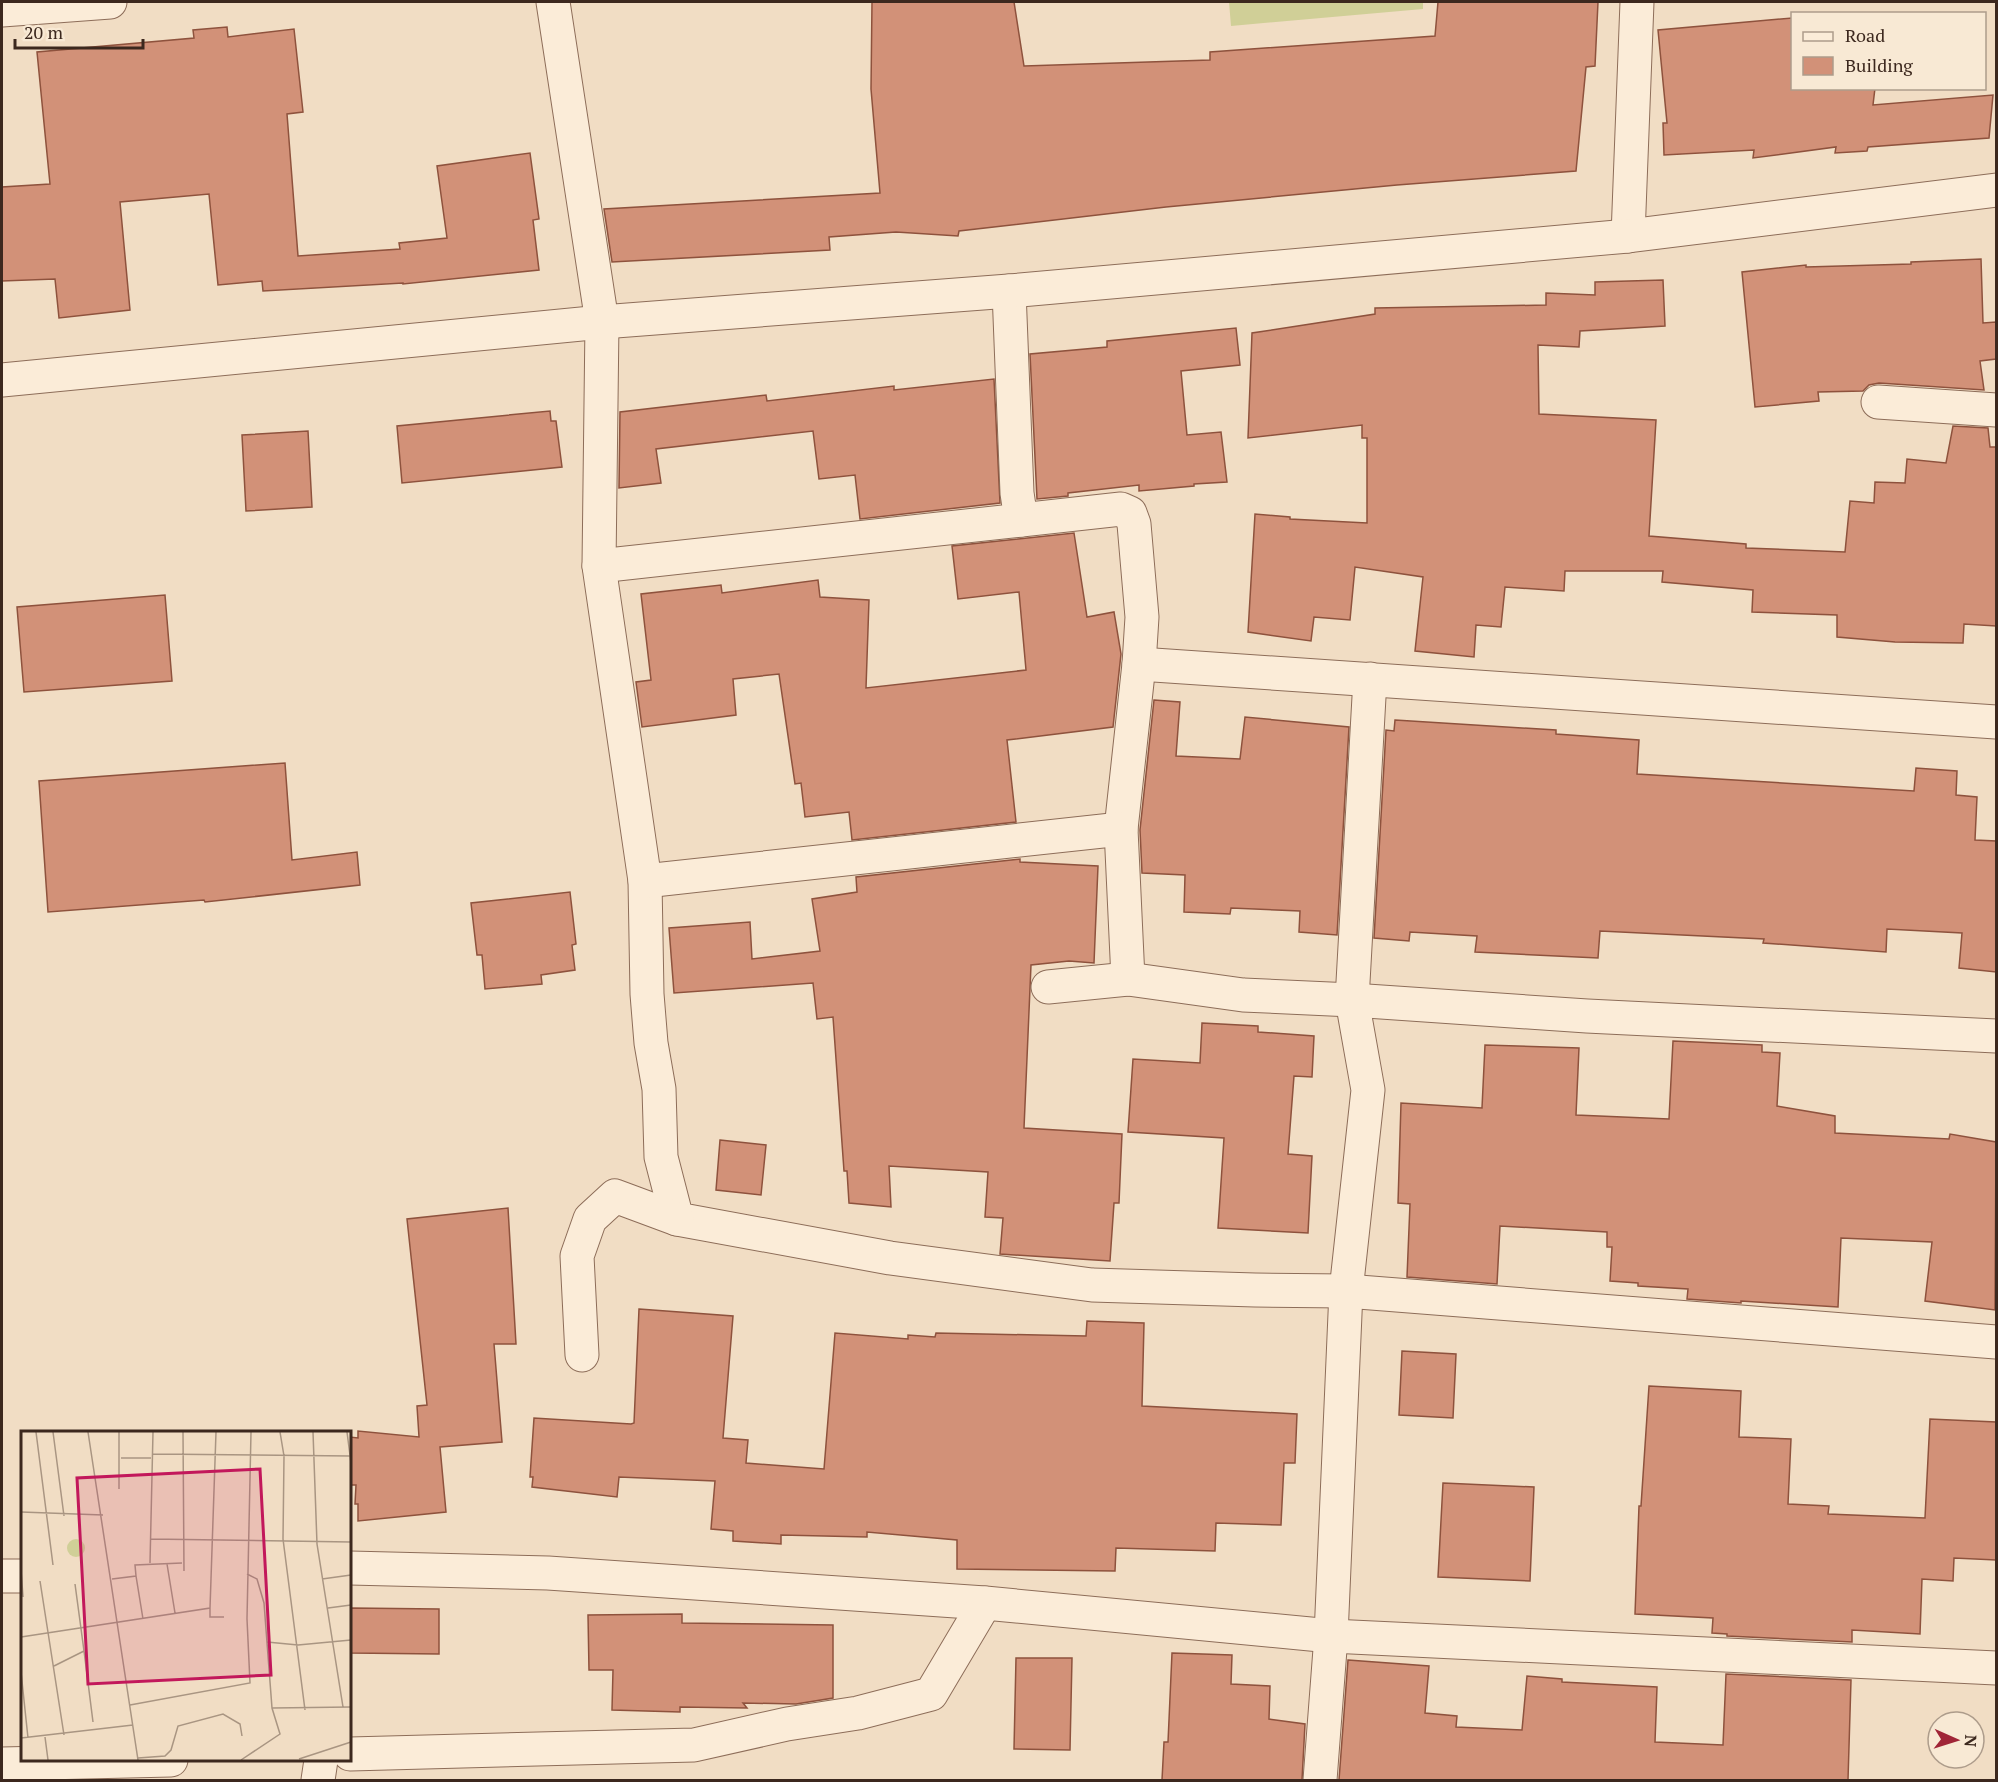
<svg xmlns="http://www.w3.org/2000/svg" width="1998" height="1782" font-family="'PT Serif',serif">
	<rect width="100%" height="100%" fill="#f1ddc4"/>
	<path fill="#d0cf97" d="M 1229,2 L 1423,2 L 1423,9 L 1231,26 Z"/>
	<g fill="#d29178" stroke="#8e523d" stroke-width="1.5">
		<path d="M 872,2 L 1014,2 L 1024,66 L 1210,60 L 1210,52 L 1435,36 L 1438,2 L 1598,2 L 1595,66 L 1586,67 L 1576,171 L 1397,185 L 1166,207 L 959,231 L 958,236 L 896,232 L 829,237 L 830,250 L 612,262 L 604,209 L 880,193 L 871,89 Z"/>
		<path d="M 1792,18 L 1792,88 L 1875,88 L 1873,105 L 1993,95 L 1989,138 L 1868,147 L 1867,151 L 1835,153 L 1836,147 L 1753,158 L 1754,150 L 1664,155 L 1663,123 L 1667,123 L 1658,30 Z"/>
		<path d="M 227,27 L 228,37 L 294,29 L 303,112 L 287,114 L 298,256 L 400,249 L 399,243 L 447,238 L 437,166 L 530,153 L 539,219 L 533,220 L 539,270 L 403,284 L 403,283 L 263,291 L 262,281 L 218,285 L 209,194 L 120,202 L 130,310 L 59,318 L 55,279 L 2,281 L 2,187 L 50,184 L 37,52 L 194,38 L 193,30 Z"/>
		<path d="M 1981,259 L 1983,323 L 1996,322 L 1996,359 L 1980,361 L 1984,390 L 1879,383 L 1869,385 L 1863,391 L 1818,392 L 1819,401 L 1755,407 L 1742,272 L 1806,265 L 1806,267 L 1911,264 L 1911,262 Z"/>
		<path d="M 1663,280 L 1665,326 L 1580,331 L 1579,347 L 1538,345 L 1539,414 L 1656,420 L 1649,536 L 1746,544 L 1746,548 L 1845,552 L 1850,501 L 1874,503 L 1875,482 L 1905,483 L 1907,459 L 1946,463 L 1953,426 L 1988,428 L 1990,447 L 1996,447 L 1996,626 L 1964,624 L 1963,643 L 1895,642 L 1837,637 L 1837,615 L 1752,612 L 1753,590 L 1662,582 L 1663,571 L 1565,571 L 1564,591 L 1505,587 L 1501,627 L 1476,625 L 1474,657 L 1415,651 L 1423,577 L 1355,567 L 1350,620 L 1314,617 L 1311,641 L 1248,632 L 1255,514 L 1290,517 L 1290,519 L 1367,523 L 1367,438 L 1362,438 L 1362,425 L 1248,438 L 1252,333 L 1375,314 L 1375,308 L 1546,305 L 1546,293 L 1595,295 L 1595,282 Z"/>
		<path d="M 1236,328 L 1240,365 L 1181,371 L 1187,435 L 1221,432 L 1227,482 L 1194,484 L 1194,486 L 1139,491 L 1139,485 L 1068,493 L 1068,496 L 1037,499 L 1030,354 L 1107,347 L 1107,341 Z"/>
		<path d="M 994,379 L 1000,503 L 860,519 L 855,475 L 819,479 L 813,431 L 656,449 L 661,483 L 619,488 L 620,412 L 766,395 L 767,401 L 894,386 L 894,390 Z"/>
		<path d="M 550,411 L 551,421 L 556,421 L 562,467 L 402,483 L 397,426 Z"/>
		<path d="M 308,431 L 312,507 L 246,511 L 242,435 Z"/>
		<path d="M 1074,533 L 1087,617 L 1114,612 L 1121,654 L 1113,727 L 1007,740 L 1016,822 L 852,840 L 849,812 L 805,817 L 801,783 L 795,784 L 779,674 L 733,679 L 736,715 L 642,727 L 636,682 L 651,680 L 641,594 L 721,585 L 722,593 L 818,580 L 820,597 L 869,600 L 866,688 L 1026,670 L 1019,592 L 958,599 L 952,546 Z"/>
		<path d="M 165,595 L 172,681 L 24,692 L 17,607 Z"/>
		<path d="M 1154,700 L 1180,702 L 1176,756 L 1240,759 L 1245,717 L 1349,727 L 1337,935 L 1299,932 L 1300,911 L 1231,908 L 1230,914 L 1184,912 L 1185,875 L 1142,873 L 1140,830 Z"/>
		<path d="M 1395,720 L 1556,730 L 1556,734 L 1639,740 L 1637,774 L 1914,791 L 1916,768 L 1957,771 L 1956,795 L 1977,797 L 1975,840 L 1996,841 L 1996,972 L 1959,968 L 1962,933 L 1887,929 L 1886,952 L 1763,943 L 1764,939 L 1600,931 L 1598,958 L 1475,952 L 1477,936 L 1410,932 L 1409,941 L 1374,938 L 1386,730 L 1394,731 Z"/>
		<path d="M 285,763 L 292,860 L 357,852 L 360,885 L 205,902 L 204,900 L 48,912 L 39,781 Z"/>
		<path d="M 1020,859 L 1020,862 L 1098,866 L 1094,963 L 1069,961 L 1031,965 L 1024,1128 L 1122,1134 L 1119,1203 L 1114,1203 L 1110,1261 L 1000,1254 L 1003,1218 L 985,1217 L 988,1172 L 889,1166 L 891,1207 L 849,1203 L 847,1171 L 844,1171 L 833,1017 L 817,1019 L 813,983 L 674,993 L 669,928 L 750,922 L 752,959 L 820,951 L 812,899 L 857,892 L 856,877 Z"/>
		<path d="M 570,892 L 576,944 L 572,945 L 575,970 L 541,975 L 542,984 L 485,989 L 482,955 L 477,955 L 471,903 Z"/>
		<path d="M 1202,1023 L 1258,1026 L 1258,1032 L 1314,1036 L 1312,1077 L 1294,1076 L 1288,1154 L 1312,1156 L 1308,1233 L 1218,1228 L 1224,1138 L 1128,1132 L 1133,1059 L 1200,1063 Z"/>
		<path d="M 1673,1041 L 1762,1045 L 1762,1052 L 1780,1053 L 1777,1106 L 1835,1116 L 1835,1133 L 1949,1139 L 1950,1134 L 1996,1142 L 1995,1310 L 1925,1301 L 1932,1242 L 1841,1238 L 1838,1307 L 1741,1301 L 1741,1303 L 1687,1299 L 1688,1289 L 1638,1286 L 1638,1283 L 1610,1281 L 1612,1247 L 1607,1247 L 1607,1232 L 1500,1226 L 1497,1284 L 1407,1277 L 1410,1204 L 1398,1203 L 1401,1103 L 1482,1108 L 1485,1045 L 1579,1048 L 1576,1115 L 1669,1119 Z"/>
		<path d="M 720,1140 L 766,1145 L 761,1195 L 716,1190 Z"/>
		<path d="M 508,1208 L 516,1344 L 494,1344 L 502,1442 L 440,1447 L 446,1512 L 358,1521 L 358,1504 L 355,1504 L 356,1485 L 350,1485 L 350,1437 L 358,1438 L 358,1431 L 419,1437 L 417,1406 L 427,1405 L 407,1219 Z"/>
		<path d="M 639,1309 L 733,1316 L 723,1438 L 748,1440 L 746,1463 L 824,1469 L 835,1333 L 908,1339 L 908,1335 L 935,1337 L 936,1333 L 1086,1336 L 1087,1321 L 1144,1323 L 1142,1406 L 1297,1414 L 1295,1463 L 1284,1463 L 1281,1525 L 1216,1523 L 1215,1551 L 1116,1548 L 1115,1571 L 957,1569 L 957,1540 L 867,1532 L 867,1537 L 781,1535 L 781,1544 L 733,1541 L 733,1531 L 711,1529 L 715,1481 L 619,1477 L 617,1497 L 532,1487 L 533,1477 L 530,1477 L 534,1418 L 631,1424 L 634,1423 Z"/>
		<path d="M 1402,1351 L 1456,1354 L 1453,1418 L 1399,1415 Z"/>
		<path d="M 1649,1386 L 1741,1391 L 1739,1437 L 1791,1439 L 1788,1504 L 1829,1506 L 1828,1514 L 1925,1518 L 1930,1419 L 1996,1422 L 1996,1560 L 1954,1558 L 1953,1581 L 1922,1579 L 1920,1634 L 1852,1630 L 1852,1642 L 1727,1636 L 1727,1634 L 1712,1633 L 1713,1618 L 1635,1614 L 1639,1506 L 1641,1506 Z"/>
		<path d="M 1443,1483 L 1534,1487 L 1530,1581 L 1438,1577 Z"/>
		<path d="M 351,1608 L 439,1609 L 439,1654 L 351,1653 Z"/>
		<path d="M 682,1614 L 682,1623 L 833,1625 L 833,1698 L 796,1704 L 743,1703 L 747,1708 L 680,1707 L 680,1712 L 612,1710 L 613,1670 L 589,1670 L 588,1615 Z"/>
		<path d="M 1172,1653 L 1232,1655 L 1231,1684 L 1270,1686 L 1269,1719 L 1305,1724 L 1302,1780 L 1162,1780 L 1164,1742 L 1168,1742 Z"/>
		<path d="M 1016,1658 L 1072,1658 L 1070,1750 L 1014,1749 Z"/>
		<path d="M 1348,1660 L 1429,1666 L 1425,1713 L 1457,1716 L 1456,1727 L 1522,1730 L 1527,1676 L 1562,1679 L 1562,1682 L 1657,1687 L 1655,1742 L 1723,1745 L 1726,1674 L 1851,1680 L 1848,1780 L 1339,1780 Z"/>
	</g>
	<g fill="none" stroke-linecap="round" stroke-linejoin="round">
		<g stroke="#8d6d59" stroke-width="35">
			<g id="minor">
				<path d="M 553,2 L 602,322 L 599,566 L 645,881 L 647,994 L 651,1043 L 659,1089 L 661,1157 L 677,1219 L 890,1258 L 1092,1285 L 1255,1290 L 1346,1291 L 1996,1342"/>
				<path d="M 2,10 L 110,2"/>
				<path d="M 1628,236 L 1637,2"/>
				<path d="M 1009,291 L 1017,493 L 1021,520 L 1121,509 L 1130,513 L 1134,524 L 1142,617 L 1139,664 L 1121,829 L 1128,979"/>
				<path d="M 2,380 L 602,322 L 1009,291 L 1628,236 L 1996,190"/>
				<path d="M 1878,402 L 1996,410"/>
				<path d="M 599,566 L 1021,520"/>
				<path d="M 1139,664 L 1996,722"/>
				<path d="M 645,881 L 1121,829"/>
				<path d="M 1048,987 L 1128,979 L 1243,995 L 1352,1000 L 1587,1016 L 1996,1036"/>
				<path d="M 582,1355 L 577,1256 L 590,1219 L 615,1196 L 677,1219"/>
				<path d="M 350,1568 L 548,1573 L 985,1603 L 1331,1636 L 1996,1668"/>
				<path d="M 2,1576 L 22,1576"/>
				<path d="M 350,1754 L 694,1745 L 787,1724 L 858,1713 L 931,1694 L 985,1603"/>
				<path d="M 2,1764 L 171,1760"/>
				<path d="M 318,1780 L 321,1760"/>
				<path d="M 1320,1780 L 1331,1636 L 1346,1291 L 1368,1090 L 1352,1000 L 1370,679"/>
			</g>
		</g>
		<use href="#minor" stroke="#fbecd8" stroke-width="33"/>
	</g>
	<g transform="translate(21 1431)">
		<rect width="330" height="330" fill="#f1ddc4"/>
		<path d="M46 117a9 9 0 1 1 18 0a9 9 0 1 1-18 0Z" fill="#d0cf97"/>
		<path fill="none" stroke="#a99582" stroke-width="1.5" d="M 15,1 L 32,134M 32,1 L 43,85M 67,1 L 117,329M 162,1 L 163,140M 259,1 L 263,25 L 262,108 L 284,279M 292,1 L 296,113 L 322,276M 326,1 L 330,32M 132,23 L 330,25M 100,27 L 130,27M 98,58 L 98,1M 0,81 L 82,84M 129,108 L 330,111M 129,132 L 132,1M 146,133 L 154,182M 0,139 L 2,166M 115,145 L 122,188M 91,148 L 115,145 L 114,134 L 161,132M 301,148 L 330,144M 19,150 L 43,304M 189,177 L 189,186 L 203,186M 307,177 L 330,174M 0,206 L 189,177 L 195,1M 246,211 L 277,214 L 330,209M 63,220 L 72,291M 33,235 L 63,220 L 54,153M 0,241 L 7,307M 109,274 L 229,252 L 226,188 L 230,1M 251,277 L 330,276M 24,306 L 27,329M 0,307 L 112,294M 117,327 L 144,325 L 150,319 L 157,295 L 202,283 L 219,293 L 221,305M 278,328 L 330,311M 220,329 L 259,303 L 251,277 L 243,172 L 236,148 L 226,143"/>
		<path fill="#c2185b" fill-opacity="0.15" stroke="#c2185b" stroke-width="3" d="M 239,38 L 250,244 L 67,253 L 56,47 Z"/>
		<rect width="330" height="330" fill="none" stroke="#3c281e" stroke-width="3"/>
	</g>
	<rect width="1998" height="1782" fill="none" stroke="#3c281e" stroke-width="6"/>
	<rect x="1791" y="12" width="195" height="78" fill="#f8e9d4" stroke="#ad9c8b" stroke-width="1.5"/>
	<rect x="1803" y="32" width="30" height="9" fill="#fbecd8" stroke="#ad9c8b" stroke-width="1.5"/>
	<text x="1845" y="42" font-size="18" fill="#3c281e">Road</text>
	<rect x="1803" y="57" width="30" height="18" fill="#d29178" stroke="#ad9c8b" stroke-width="1.5"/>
	<text x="1845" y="72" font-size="18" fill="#3c281e">Building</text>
	<g transform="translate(1956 1740) rotate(93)"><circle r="28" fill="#f8e9d4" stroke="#ad9c8b" stroke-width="1.5"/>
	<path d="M0-4.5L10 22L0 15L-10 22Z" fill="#a02537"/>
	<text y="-9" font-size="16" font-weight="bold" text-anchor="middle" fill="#3c281e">N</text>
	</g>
	<path d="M15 39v9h128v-9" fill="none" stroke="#3c281e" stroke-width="3"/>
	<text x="24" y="39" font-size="18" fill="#3c281e" stroke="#f8e9d4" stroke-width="4.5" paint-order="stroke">20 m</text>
</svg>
